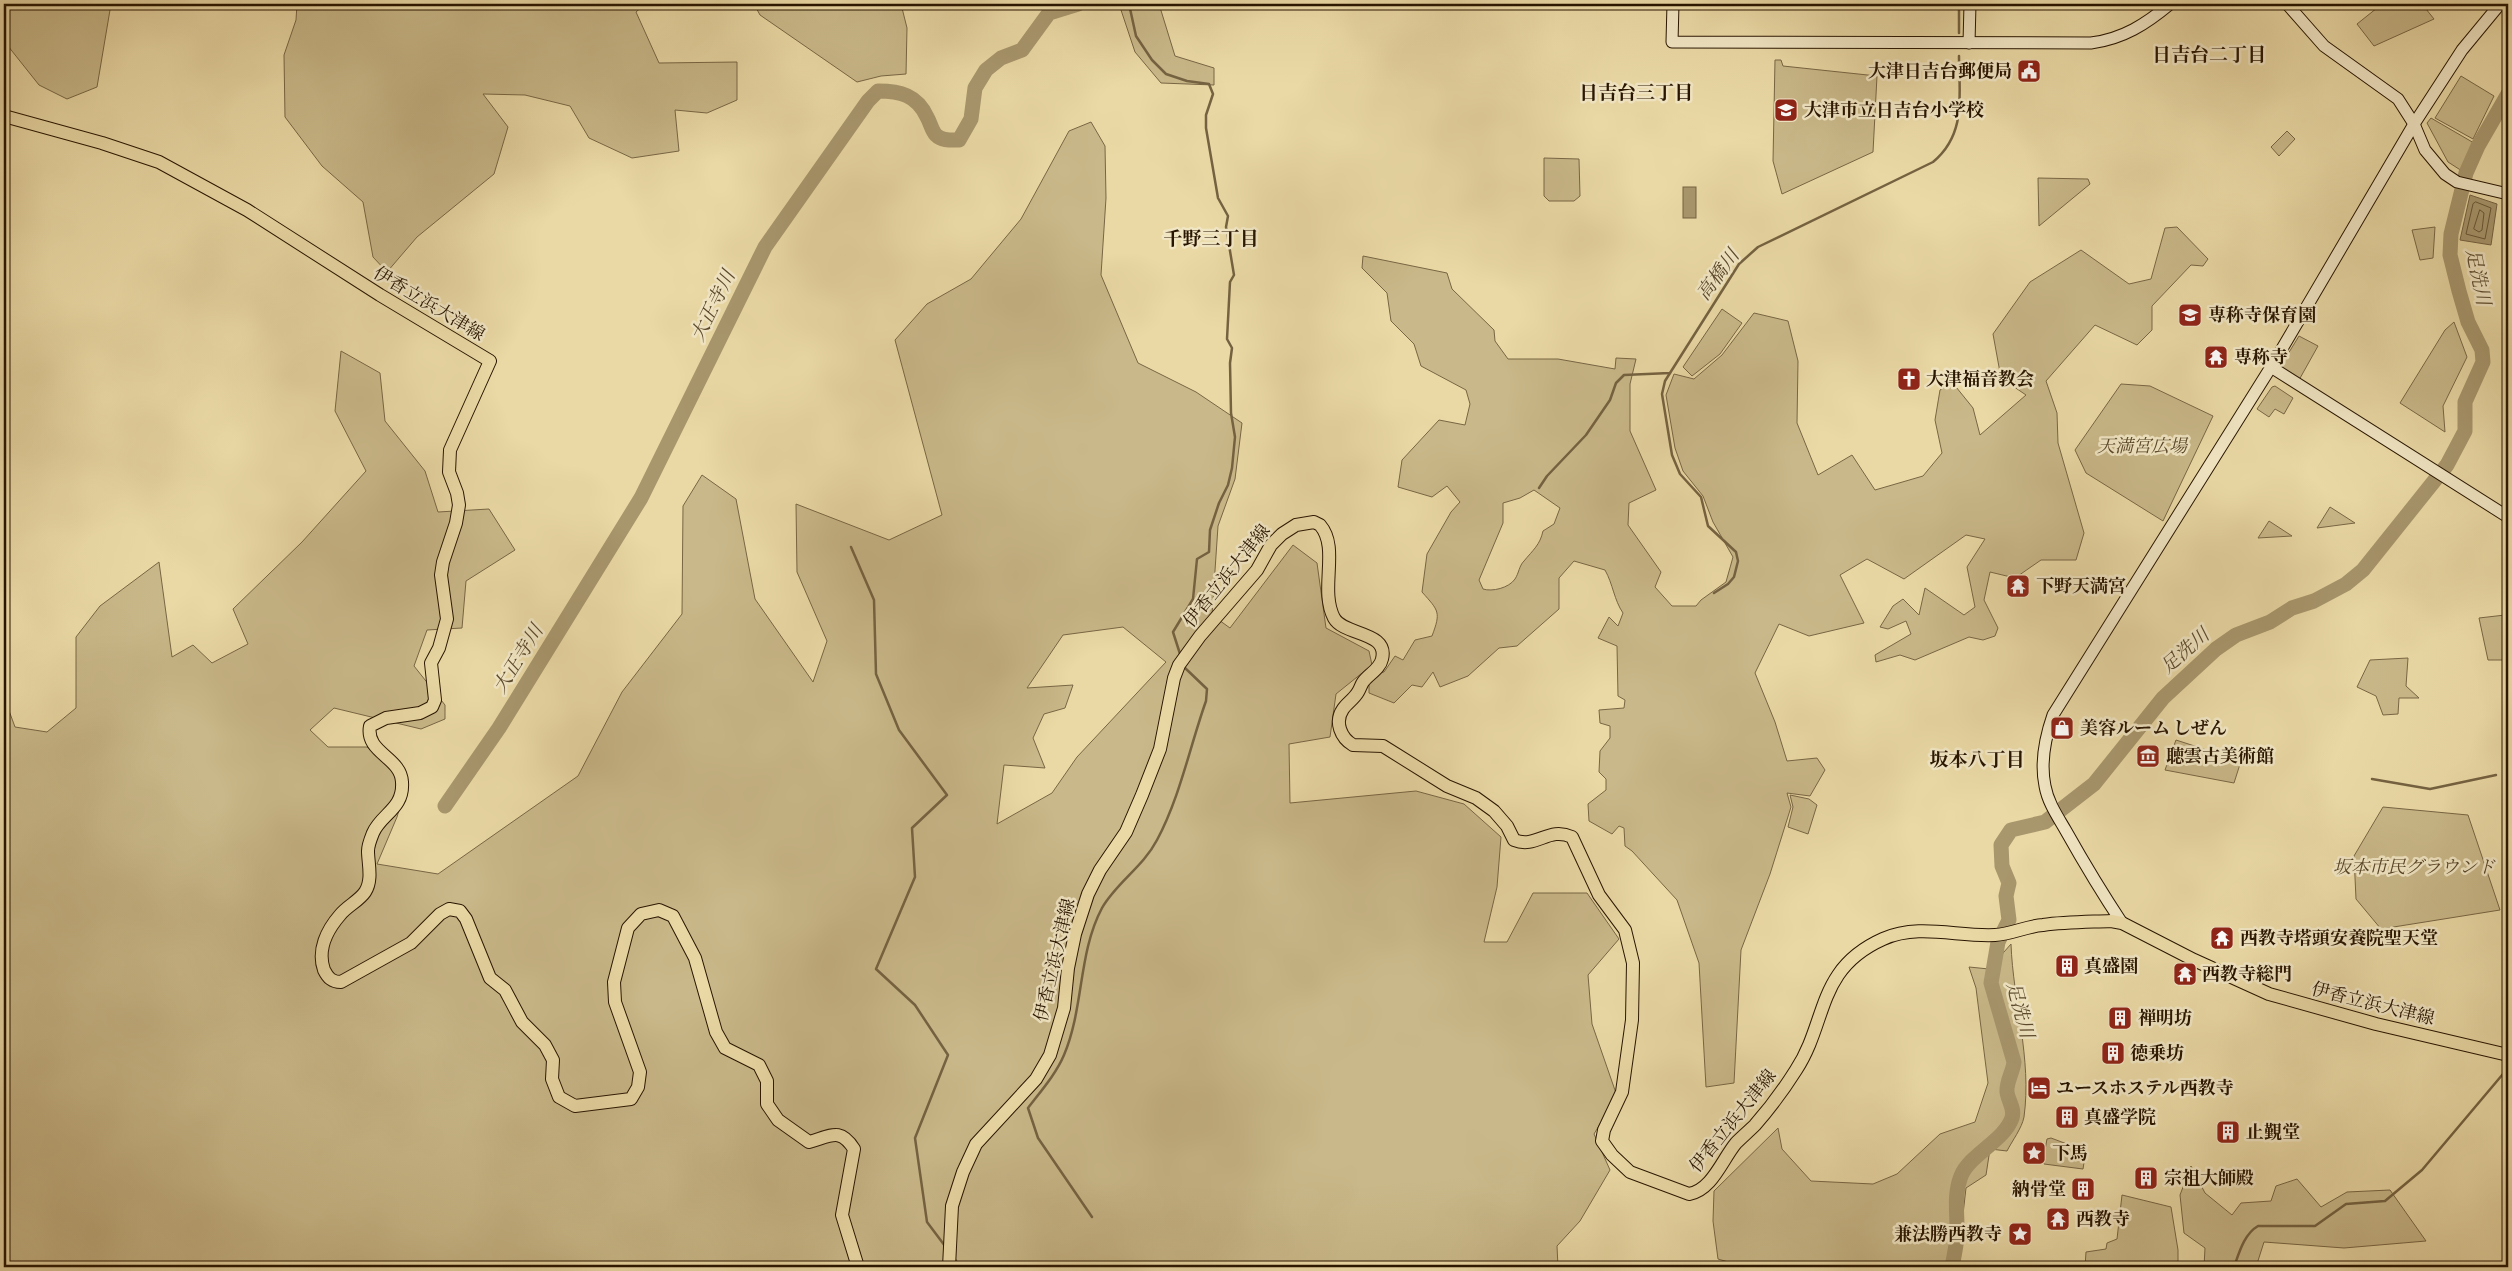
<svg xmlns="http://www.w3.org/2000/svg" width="2512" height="1271" font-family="'Libre Bodoni','Noto Serif JP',serif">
	<rect width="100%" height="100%" fill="#ead9a5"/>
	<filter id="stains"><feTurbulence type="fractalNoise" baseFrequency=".004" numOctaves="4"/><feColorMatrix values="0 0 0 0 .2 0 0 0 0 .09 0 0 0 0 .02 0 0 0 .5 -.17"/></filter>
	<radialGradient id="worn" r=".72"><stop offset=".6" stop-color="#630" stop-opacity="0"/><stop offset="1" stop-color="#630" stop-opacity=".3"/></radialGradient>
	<g fill="#c9b889" stroke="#786644" fill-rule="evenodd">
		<path d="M 4,4 L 111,4 L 97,87 L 67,99 L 39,85 L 4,41 Z"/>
		<path d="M 297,4 L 579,4 L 583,9 L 586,4 L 645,4 L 636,12 L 659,63 L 737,62 L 737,100 L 707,113 L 675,110 L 679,151 L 632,158 L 589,138 L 570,106 L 525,95 L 483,94 L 508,127 L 494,174 L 417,237 L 387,272 L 373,257 L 363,202 L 322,166 L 285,117 L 284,55 L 296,20 Z"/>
		<path d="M 754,4 L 901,4 L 907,28 L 906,74 L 881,76 L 857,82 L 760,15 Z"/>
		<path d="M 1119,4 L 1159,4 L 1175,56 L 1214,68 L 1214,85 L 1161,83 L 1135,52 Z"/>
		<path d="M 2382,4 L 2422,4 L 2434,19 L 2374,46 L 2357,24 Z"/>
		<path d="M 1775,60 L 1781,60 L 1783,66 L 1877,76 L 1873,152 L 1782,194 L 1773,161 Z"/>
		<path d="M 2461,76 L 2494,96 L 2473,139 L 2435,118 Z"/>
		<path d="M 2431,118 L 2474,143 L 2462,171 L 2448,162 L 2427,123 Z"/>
		<path d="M 1091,122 L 1105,146 L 1106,198 L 1101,275 L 1138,363 L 1196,392 L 1242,423 L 1235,479 L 1218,526 L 1212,615 L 1230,628 L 1293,545 L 1317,563 L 1326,628 L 1369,651 L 1372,665 L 1336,694 L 1330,737 L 1289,744 L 1290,803 L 1416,791 L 1464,804 L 1501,837 L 1497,887 L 1484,942 L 1507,942 L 1533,893 L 1587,893 L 1619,939 L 1588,975 L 1592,1024 L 1617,1096 L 1594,1134 L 1610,1170 L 1580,1221 L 1557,1246 L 1558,1267 L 4,1267 L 4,697 L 15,727 L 47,732 L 76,708 L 76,637 L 100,606 L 159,562 L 172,657 L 193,645 L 212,663 L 248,644 L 233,609 L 302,542 L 366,471 L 335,411 L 341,351 L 380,373 L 385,421 L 425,471 L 438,512 L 489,509 L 515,550 L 466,581 L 462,628 L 427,630 L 414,666 L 445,705 L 445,719 L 421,729 L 334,708 L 310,730 L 328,747 L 367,747 L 408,779 L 397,817 L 377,864 L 438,874 L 578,776 L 622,692 L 682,614 L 683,506 L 702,475 L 736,499 L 755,599 L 813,682 L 827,641 L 797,572 L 796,504 L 889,540 L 942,515 L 895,340 L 927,304 L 971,279 L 1021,219 L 1069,131 ZM 1123,627 L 1166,662 L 1077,757 L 1052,793 L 997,824 L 1004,765 L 1045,768 L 1033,738 L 1044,714 L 1065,708 L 1073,685 L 1027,688 L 1063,635 Z"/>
		<path d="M 2287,131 L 2295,139 L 2279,156 L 2271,147 Z"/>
		<path d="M 1544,158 L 1579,159 L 1580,196 L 1574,201 L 1549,201 L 1544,196 Z"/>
		<path d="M 2038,178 L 2088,179 L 2090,184 L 2039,226 Z"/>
		<path d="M 2177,227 L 2208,259 L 2203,266 L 2191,265 L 2152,306 L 2152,330 L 2137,345 L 2095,325 L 2046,381 L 2057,413 L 2058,443 L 2084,533 L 2076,560 L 2041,560 L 2015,578 L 1990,572 L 1984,600 L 1998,628 L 1995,636 L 1983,640 L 1969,637 L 1915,660 L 1900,655 L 1876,662 L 1875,655 L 1911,634 L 1906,621 L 1888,629 L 1880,627 L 1893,606 L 1903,599 L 1919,615 L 1925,588 L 1964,615 L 1975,607 L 1967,567 L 1985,539 L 1966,535 L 1904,579 L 1867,559 L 1840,575 L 1864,623 L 1809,636 L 1779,624 L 1755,673 L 1775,722 L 1787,761 L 1817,758 L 1825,770 L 1810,796 L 1787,793 L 1791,807 L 1770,874 L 1741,950 L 1734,1083 L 1706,1087 L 1699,963 L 1677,900 L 1632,851 L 1625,846 L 1624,828 L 1619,826 L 1612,834 L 1589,821 L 1588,804 L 1606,790 L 1606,779 L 1599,772 L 1600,751 L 1610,738 L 1610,726 L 1600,723 L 1599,710 L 1624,708 L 1625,700 L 1618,696 L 1617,646 L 1598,638 L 1609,617 L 1618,626 L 1623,613 C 1614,600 1613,584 1605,570 L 1574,561 L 1559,578 L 1559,609 L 1517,646 L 1499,648 L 1468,676 L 1440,687 L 1433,672 L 1422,687 L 1412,685 L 1394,703 L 1369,693 L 1369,680 L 1377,673 L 1384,672 L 1395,656 L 1403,660 L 1415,640 L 1432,636 C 1441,612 1439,611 1422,592 L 1427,554 L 1451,512 L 1460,502 L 1447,486 L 1432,497 L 1398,487 L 1402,460 L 1439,420 L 1465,425 L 1470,404 L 1466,390 L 1421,366 L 1414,344 L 1391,321 L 1387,293 L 1362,268 L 1363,256 L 1447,273 L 1452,289 L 1494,330 L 1495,341 L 1508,359 L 1558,359 L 1615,369 L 1616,358 L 1636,359 L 1630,384 L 1630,431 L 1656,490 L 1629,503 L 1628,525 L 1661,572 L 1655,587 L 1672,606 L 1696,606 L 1701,600 L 1726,582 L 1733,557 L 1713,522 L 1703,496 L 1683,471 L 1675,448 L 1666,395 L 1674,374 L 1694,379 L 1722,355 L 1754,313 L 1788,321 L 1798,361 L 1797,423 L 1818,475 L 1852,455 L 1875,490 L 1923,476 L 1942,453 L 1935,420 L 1940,390 L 1952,382 L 1973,408 L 1980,435 L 2026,395 L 2001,378 L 1993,334 L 2030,282 L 2081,250 L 2129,284 L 2151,279 L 2165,228 ZM 1534,490 L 1560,508 L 1554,524 L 1543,531 C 1540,545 1533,550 1524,561 C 1519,566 1519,573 1515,579 C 1509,588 1492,592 1483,589 L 1479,580 L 1503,523 L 1503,503 L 1520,498 Z"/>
		<path d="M 2435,227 L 2433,258 L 2420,260 L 2412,230 Z"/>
		<path d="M 1722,309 L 1742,323 L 1720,354 L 1692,376 L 1683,367 Z"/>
		<path d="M 2454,322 L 2467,357 L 2443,406 L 2445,432 L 2400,403 L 2445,330 Z"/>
		<path d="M 2299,336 L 2318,346 L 2299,380 L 2280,367 Z"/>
		<path d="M 2121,384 L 2150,386 L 2213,416 L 2163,521 L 2086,473 L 2075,450 Z"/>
		<path d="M 2275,386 L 2293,398 L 2284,414 L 2275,409 L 2269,417 L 2257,409 L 2272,387 Z"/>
		<path d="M 2330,507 L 2355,523 L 2317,528 Z"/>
		<path d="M 2269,521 L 2292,536 L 2258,538 Z"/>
		<path d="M 2505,615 L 2508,660 L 2488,660 L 2479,618 Z"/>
		<path d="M 2408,658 L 2406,686 L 2419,698 L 2399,698 L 2398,714 L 2383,715 L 2376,696 L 2357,687 L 2370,660 Z"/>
		<path d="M 2176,740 L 2241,761 L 2234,783 L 2165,770 Z"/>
		<path d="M 1790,795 L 1809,799 L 1817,805 L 1808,834 L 1788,827 L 1793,807 Z"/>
		<path d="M 2383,807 L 2468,815 L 2500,910 L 2381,929 L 2356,899 L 2354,856 Z"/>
		<path d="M 2011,944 C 2013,1001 2032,1059 2024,1117 C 2022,1128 2012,1141 2007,1151 L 1990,1149 L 1986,1175 L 1966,1188 L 1957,1267 L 1745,1267 L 1718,1259 L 1713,1221 L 1714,1191 L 1778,1128 L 1782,1149 L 1811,1181 L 1873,1184 L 1897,1174 L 1940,1134 L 1975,1122 L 1988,1083 L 1976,988 L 1969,967 L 1989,969 Z"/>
		<path d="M 2051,1138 L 2083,1150 L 2085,1156 L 2083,1169 L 2044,1164 L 2043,1161 L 2047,1139 Z"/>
		<path d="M 2191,1166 L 2205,1193 L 2232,1215 L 2241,1203 L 2271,1201 L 2276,1186 L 2297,1179 L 2321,1207 L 2347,1192 L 2390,1190 L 2426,1241 L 2344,1248 L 2264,1242 L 2256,1267 L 2204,1267 L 2205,1248 L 2184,1233 L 2180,1195 Z"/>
		<path d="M 2122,1195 L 2171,1207 L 2178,1250 L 2178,1267 L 2085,1267 L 2086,1252 L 2106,1249 L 2107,1243 L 2117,1239 Z"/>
	</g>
	<g fill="#a8966d" stroke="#756241">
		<rect x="1683" y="187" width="13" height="31"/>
		<path d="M 2470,195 L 2497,204 L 2491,245 L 2460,240 Z"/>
	</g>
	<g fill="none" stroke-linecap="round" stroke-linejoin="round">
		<g stroke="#685636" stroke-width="1">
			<path d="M 2476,202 L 2491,208 L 2485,239 L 2466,234 L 2473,204 Z"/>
			<path d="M 2480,210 L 2484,213 L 2482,230 L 2479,232 L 2474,229 Z"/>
		</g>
		<g stroke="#756241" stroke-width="2.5">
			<path d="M 1129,4 L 1136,36 L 1152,60 L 1166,74 L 1187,81 L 1209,84 L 1213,94 L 1206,115 L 1206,128 L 1218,198 L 1228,216 L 1226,227 L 1234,275 L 1230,282 L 1227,339 L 1232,348 L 1230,363 L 1231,413 L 1235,437 L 1232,468 L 1228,485 L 1219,503 L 1210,530 L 1209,552 L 1197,559 L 1193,599 L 1173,632 L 1181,657"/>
			<path d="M 1959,33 L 1959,4"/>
			<path d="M 1670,373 L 1665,381 L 1662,394 L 1672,455 L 1680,474 L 1701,497 L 1708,526 L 1736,552 L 1738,561 L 1734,577 L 1728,584 L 1714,593"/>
			<path d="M 1539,488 L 1547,476 L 1586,435 L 1610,400 L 1616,383 L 1624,375 L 1670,373 L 1739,264 L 1758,247 L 1933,162 C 1967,134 1959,95 1959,56"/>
			<path d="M 851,547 L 874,600 L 876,674 L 899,730 L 947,795 L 912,828 L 915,877 L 876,969 L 915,1005 L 948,1055 L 915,1138 L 927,1222 L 945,1246"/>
			<path d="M 2372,779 L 2430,789 L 2496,775"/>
			<path d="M 1092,1217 L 1038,1138 L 1028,1108 C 1041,1091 1056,1074 1064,1055 C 1084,1008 1078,953 1102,908 C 1116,883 1143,867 1157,840 C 1180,797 1190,746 1206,701 L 1207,689 L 1184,667"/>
			<path d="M 954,1258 L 960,1267"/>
			<path d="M 2234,1267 C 2239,1253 2244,1234 2258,1226 L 2315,1226 L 2346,1204 L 2385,1201 L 2422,1170 L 2508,1068"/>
		</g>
		<g stroke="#a8966d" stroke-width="15">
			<path d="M 445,806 L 499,728 L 641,498 L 765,247 L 868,101 L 878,91 C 900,91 917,95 927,117 C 930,122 932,131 936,135 C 942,141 951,140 959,140 L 971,119 L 975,88 L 986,70 L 1001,58 L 1022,50 L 1049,13 L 1078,4"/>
			<path d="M 1952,1267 C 1954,1257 1956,1247 1957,1237 C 1958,1216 1953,1196 1961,1176 C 1970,1154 2004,1141 2012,1118 C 2015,1108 2008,1101 2007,1092 C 2006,1082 2013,1072 2014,1062 L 1991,983 L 1998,942 L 2009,920 L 2006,896 L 2009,883 L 2002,866 L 2001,845 L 2011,830 L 2045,822 L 2094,784 L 2163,698 L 2216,649 L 2236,635 L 2270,622 L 2292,608 L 2314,601 L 2346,584 L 2363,570 L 2447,465 L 2465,431 L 2465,402 L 2483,362 L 2482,350 L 2468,322 L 2459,291 L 2450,255 L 2451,234 L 2466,173 L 2478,146 L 2508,94"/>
		</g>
		<g stroke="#281500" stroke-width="13">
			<g id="secondary">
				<path d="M 1673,4 L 1672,42 L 2091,43 C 2123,39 2146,24 2170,4"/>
				<path d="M 2287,4 L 2324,46 L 2398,99 L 2414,124 L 2425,150 L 2445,174 L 2457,182 L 2508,194"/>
				<path d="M 1969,43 L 1970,4"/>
				<path d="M 2271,367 L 2508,517"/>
				<path d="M 2122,923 C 2102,893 2084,863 2066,831 C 2058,817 2048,803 2045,786 C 2040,762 2045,738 2053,715 L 2276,359 L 2414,124 L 2462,50 L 2500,4"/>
			</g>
		</g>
		<g stroke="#281500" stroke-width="14">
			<g id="primary">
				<path d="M 4,116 L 102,143 L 159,162 L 247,210 L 380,295 L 490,361 L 450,450 L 449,472 L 457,493 L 459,505 L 456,523 L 443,562 L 441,575 L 447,619 L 439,648 L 431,663 L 435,700 L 432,707 L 420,713 L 386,718 L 370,726 C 365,753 401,757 402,782 C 404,809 381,814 373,833 C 371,838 368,845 368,851 C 368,863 373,880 365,892 C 359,901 347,906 340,915 C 327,930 317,950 324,970 C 328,978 332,982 341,982 L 411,943 L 440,914 L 449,909 L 460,911 L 466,919 L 490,978 L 505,990 L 522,1022 L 545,1045 L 553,1060 L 552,1079 L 559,1097 L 575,1106 L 631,1099 L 638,1087 L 640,1072 L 615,1002 L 614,982 L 628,928 L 641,914 L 659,910 L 673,916 L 695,958 L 716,1032 L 725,1048 L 759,1065 L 767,1081 L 767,1104 L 778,1120 L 809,1142 C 831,1136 840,1127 854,1149 L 842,1215 L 858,1267"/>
				<path d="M 949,1267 L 952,1206 L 963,1172 L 976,1144 L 1036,1079 L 1050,1055 L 1064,1008 L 1068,968 L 1075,934 L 1088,894 L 1100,870 L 1126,832 L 1142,795 L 1160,749 L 1174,678 L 1179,665 L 1200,636 L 1257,570 L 1271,545 L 1282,534 L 1296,525 L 1314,522 L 1320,525 C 1340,548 1319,589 1334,618 C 1344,636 1389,631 1382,659 C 1380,669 1369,674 1363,682 C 1361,685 1360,689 1358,692 C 1354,699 1347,703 1343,709 C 1334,722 1341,738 1353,745 L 1383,746 L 1447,786 L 1476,798 L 1494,811 L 1507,826 L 1514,840 C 1537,849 1548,826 1572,837 L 1599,895 L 1625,930 L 1633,963 L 1632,1020 L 1622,1092 L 1604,1130 L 1602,1141 L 1612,1155 L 1630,1172 L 1689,1194 C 1712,1190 1722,1160 1736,1143 C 1742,1137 1749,1131 1755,1125 C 1770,1108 1784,1089 1796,1070 C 1828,1021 1816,969 1883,939 C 1919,923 1957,937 1995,935 C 2012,934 2027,926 2043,925 C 2065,922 2088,922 2111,921 L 2122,923 L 2194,960 L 2269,994 L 2376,1024 L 2508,1055"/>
			</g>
		</g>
		<use href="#secondary" stroke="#f1e6c4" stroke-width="11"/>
		<use href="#primary" stroke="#ead9a5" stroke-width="12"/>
	</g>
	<defs>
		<g id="civic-square" transform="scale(1.25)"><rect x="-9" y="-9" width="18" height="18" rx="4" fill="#8f2418" stroke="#f1e6c4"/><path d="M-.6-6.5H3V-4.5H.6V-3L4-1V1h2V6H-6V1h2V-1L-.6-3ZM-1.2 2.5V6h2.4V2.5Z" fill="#fff"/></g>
		<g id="school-square" transform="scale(1.25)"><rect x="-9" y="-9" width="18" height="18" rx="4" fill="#8f2418" stroke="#f1e6c4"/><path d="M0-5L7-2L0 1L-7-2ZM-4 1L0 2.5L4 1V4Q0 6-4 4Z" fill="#fff"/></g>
		<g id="temple-square" transform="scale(1.25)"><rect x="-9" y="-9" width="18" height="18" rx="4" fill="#8f2418" stroke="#f1e6c4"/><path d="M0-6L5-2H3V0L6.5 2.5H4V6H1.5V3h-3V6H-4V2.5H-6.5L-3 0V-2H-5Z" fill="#fff"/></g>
		<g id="church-square" transform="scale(1.25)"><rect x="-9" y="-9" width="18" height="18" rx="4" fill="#8f2418" stroke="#f1e6c4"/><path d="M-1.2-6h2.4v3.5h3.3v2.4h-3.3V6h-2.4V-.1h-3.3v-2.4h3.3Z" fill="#fff"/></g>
		<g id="shop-square" transform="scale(1.25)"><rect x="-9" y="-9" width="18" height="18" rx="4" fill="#8f2418" stroke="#f1e6c4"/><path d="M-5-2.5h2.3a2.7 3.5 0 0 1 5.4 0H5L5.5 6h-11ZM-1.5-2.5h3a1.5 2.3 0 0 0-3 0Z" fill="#fff"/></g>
		<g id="museum-square" transform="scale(1.25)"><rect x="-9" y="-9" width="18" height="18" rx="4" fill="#8f2418" stroke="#f1e6c4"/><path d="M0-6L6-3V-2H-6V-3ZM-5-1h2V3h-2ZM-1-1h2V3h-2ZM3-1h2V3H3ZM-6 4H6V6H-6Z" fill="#fff"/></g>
		<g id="building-square" transform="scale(1.25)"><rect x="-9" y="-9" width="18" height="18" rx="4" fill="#8f2418" stroke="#f1e6c4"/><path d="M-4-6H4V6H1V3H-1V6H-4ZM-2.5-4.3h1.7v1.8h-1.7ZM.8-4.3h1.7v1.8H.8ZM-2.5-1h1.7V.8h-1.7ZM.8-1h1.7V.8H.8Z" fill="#fff"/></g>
		<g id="hotel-square" transform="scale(1.25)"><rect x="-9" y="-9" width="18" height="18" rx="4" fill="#8f2418" stroke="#f1e6c4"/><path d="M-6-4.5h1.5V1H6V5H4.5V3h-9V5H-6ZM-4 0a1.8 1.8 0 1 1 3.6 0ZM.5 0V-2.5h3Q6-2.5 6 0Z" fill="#fff"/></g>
		<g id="sight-square" transform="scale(1.25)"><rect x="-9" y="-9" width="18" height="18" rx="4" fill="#8f2418" stroke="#f1e6c4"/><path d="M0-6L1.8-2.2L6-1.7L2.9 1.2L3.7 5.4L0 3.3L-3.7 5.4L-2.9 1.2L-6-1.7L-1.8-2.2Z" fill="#fff"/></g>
	</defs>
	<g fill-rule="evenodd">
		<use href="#civic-square" x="2029" y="71"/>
		<use href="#school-square" x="1786" y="110"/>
		<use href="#school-square" x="2190" y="315"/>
		<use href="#temple-square" x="2216" y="357"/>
		<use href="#church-square" x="1909" y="379"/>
		<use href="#temple-square" x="2018" y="586"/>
		<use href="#shop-square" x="2062" y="728"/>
		<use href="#museum-square" x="2148" y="756"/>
		<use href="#temple-square" x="2222" y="938"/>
		<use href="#building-square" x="2067" y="966"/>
		<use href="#temple-square" x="2185" y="974"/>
		<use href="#building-square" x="2120" y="1018"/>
		<use href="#building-square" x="2113" y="1053"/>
		<use href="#hotel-square" x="2039" y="1088"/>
		<use href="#building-square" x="2067" y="1117"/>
		<use href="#building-square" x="2228" y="1132"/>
		<use href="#sight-square" x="2034" y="1153"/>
		<use href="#building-square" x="2146" y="1178"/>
		<use href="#building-square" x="2083" y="1189"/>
		<use href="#temple-square" x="2058" y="1219"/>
		<use href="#sight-square" x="2020" y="1234"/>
	</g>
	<g text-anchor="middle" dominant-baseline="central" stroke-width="5" stroke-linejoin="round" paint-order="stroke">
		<g font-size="18" font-weight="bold" fill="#281500" stroke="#f1e6c4" text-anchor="start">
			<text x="2012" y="71" text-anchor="end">大津日吉台郵便局</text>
			<text x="1804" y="110">大津市立日吉台小学校</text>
			<text x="2208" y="315">専称寺保育園</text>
			<text x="2234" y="357">専称寺</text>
			<text x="1926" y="379">大津福音教会</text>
			<text x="2036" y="586">下野天満宮</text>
			<text x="2080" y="728">美容ルーム しぜん</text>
			<text x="2166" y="756">聴雲古美術館</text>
			<text x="2240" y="938">西教寺塔頭安養院聖天堂</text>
			<text x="2084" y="966">真盛園</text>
			<text x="2202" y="974">西教寺総門</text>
			<text x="2138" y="1018">禅明坊</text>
			<text x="2130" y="1053">徳乗坊</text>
			<text x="2056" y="1088">ユースホステル西教寺</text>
			<text x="2084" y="1117">真盛学院</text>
			<text x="2246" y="1132">止覲堂</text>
			<text x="2052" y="1153">下馬</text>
			<text x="2164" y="1178">宗祖大師殿</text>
			<text x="2066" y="1189" text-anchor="end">納骨堂</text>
			<text x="2076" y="1219">西教寺</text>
			<text x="2002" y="1234" text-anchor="end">兼法勝西教寺</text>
		</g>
		<g font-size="18" fill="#281500" stroke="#f1e6c4">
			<text transform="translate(429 304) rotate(31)">伊香立浜大津線</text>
			<text transform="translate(1227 576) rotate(-51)">伊香立浜大津線</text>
			<text transform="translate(1055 960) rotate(-77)">伊香立浜大津線</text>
			<text transform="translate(2373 1004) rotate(14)">伊香立浜大津線</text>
			<text transform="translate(1733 1121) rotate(-51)">伊香立浜大津線</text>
		</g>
		<g font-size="18" font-style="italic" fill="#584629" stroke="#f1e6c4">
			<text x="2142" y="446">天満宮広場</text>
			<text x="2414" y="867">坂本市民グラウンド</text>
		</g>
		<g font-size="19" font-weight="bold" fill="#281500" stroke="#f1e6c4">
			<text x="2209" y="55">日吉台二丁目</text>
			<text x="1636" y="93">日吉台三丁目</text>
			<text x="1211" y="239">千野三丁目</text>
			<text x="1977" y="760">坂本八丁目</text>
		</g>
		<g font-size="19" font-style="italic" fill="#5b492c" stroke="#f1e6c4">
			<text transform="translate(1718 275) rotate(-54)">高橋川</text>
			<text transform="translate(2478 277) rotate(78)">足洗川</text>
			<text transform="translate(713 306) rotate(-64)">大正寺川</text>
			<text transform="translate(2185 651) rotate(-41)">足洗川</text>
			<text transform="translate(518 659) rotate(-58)">大正寺川</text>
			<text transform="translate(2020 1010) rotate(75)">足洗川</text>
		</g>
	</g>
	<rect width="2512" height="1271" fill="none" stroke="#ead9a5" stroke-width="20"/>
	<rect x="5" y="5" width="2502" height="1261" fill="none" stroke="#281500" stroke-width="2.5"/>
	<rect x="10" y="10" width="2492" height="1251" fill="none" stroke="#281500"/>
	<rect width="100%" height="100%" filter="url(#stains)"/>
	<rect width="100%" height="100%" fill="url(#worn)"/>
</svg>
